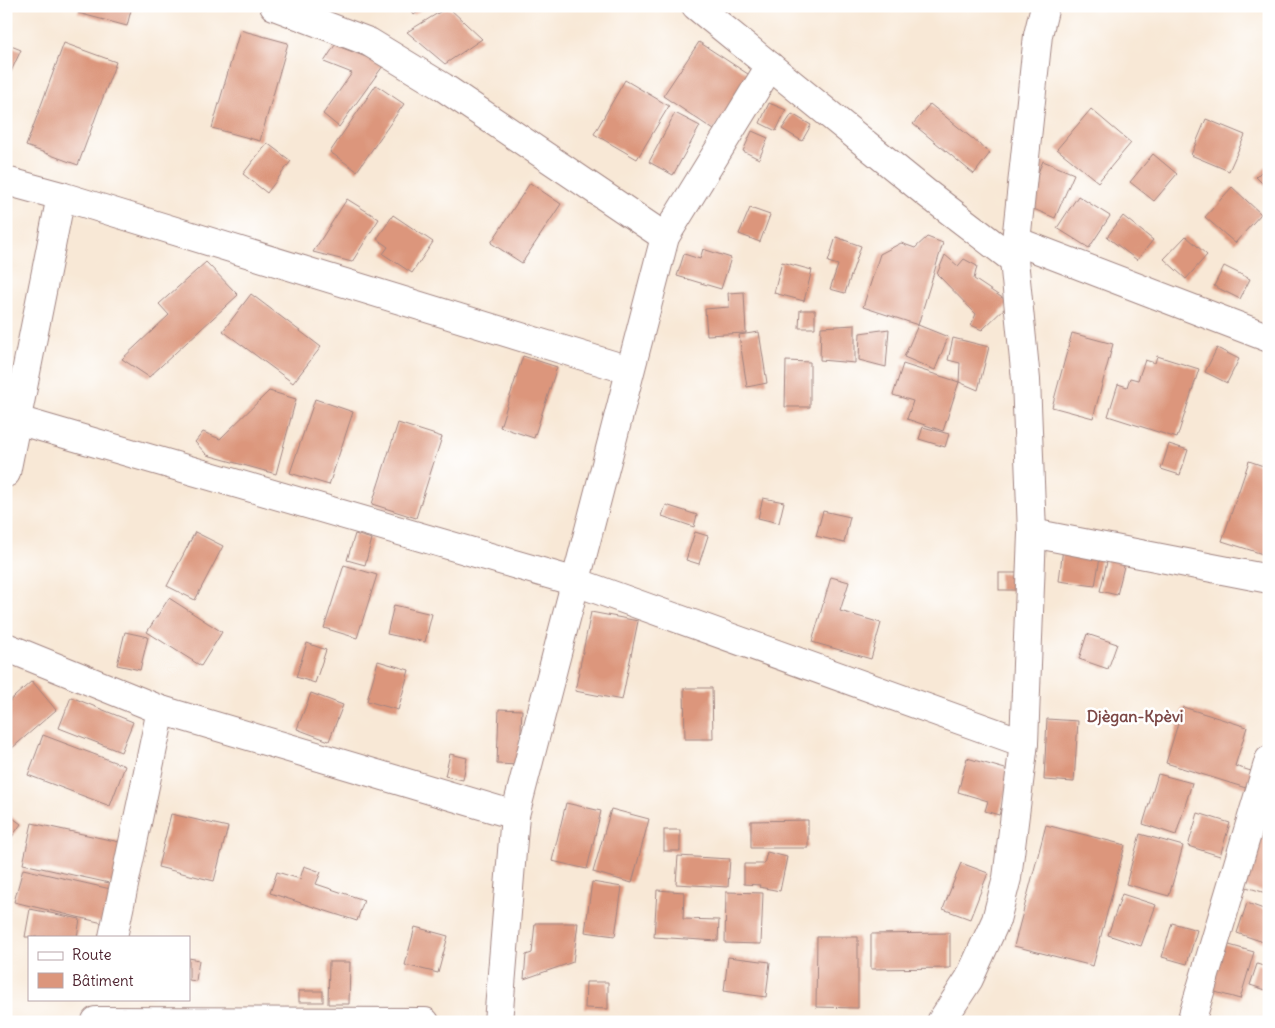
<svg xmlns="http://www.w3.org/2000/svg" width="1275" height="1028" font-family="Delius,sans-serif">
	<rect width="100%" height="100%" fill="#fff"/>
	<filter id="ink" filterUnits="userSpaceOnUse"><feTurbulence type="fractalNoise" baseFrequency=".02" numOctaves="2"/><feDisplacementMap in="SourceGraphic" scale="10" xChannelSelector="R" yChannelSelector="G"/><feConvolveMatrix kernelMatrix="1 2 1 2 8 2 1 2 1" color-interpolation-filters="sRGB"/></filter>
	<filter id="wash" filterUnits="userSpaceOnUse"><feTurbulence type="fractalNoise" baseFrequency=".0096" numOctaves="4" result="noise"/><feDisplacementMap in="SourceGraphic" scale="20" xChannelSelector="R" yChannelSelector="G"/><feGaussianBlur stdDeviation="1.12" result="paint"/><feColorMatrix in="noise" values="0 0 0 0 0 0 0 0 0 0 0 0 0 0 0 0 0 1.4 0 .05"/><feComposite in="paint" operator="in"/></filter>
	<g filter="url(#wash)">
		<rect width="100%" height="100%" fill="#f8e8d6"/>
		<g id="blocks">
			<g fill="#dc967c">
				<path d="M 80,6 L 132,6 L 127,26 L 78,13 Z"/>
				<path d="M 408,6 L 425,6 L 414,15 Z"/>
				<path d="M 448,7 L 482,39 L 445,64 L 407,32 Z"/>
				<path d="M 240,30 L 288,43 L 260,141 L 212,128 Z"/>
				<path d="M 699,42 L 751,76 L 714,130 L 663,96 Z"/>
				<path d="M 64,43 L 116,62 L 78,165 L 26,146 Z"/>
				<path d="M 6,44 L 21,50 L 6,82 Z"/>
				<path d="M 335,45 L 366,57 L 383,66 L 339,127 L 323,114 L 352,73 L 324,62 Z"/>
				<path d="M 625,80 L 669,106 L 637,159 L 594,134 Z"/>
				<path d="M 376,85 L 404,104 L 357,171 L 330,152 Z"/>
				<path d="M 769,103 L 786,110 L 776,131 L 760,123 Z"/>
				<path d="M 930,104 L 990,153 L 974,174 L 913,124 Z"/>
				<path d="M 1091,109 L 1131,143 L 1098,182 L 1057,149 Z"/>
				<path d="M 675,113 L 700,126 L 673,175 L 649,162 Z"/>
				<path d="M 792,114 L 811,125 L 802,141 L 782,129 Z"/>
				<path d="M 1206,119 L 1245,135 L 1229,171 L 1191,155 Z"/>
				<path d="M 752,131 L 768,138 L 759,159 L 743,151 Z"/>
				<path d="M 267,143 L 291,161 L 267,193 L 243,174 Z"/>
				<path d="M 1153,154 L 1177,174 L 1154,201 L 1130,182 Z"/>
				<path d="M 1043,161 L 1074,174 L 1055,218 L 1024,205 Z"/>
				<path d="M 1269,164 L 1269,190 L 1256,177 Z"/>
				<path d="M 530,183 L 561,204 L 522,263 L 491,243 Z"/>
				<path d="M 1232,187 L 1261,214 L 1235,243 L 1205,217 Z"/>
				<path d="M 1078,196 L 1110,216 L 1089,248 L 1057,228 Z"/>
				<path d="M 347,199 L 379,219 L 352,262 L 313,252 Z"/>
				<path d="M 750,208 L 770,215 L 760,242 L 739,234 Z"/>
				<path d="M 393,215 L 433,242 L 412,273 L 383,254 L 388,247 L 377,239 Z"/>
				<path d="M 1123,216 L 1153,240 L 1137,260 L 1107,237 Z"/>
				<path d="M 1186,236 L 1207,255 L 1186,279 L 1164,259 Z"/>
				<path d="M 836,237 L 861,246 L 845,293 L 830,289 L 838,265 L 828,262 Z"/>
				<path d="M 927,237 L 943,243 L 918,325 L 863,307 L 880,254 L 901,243 L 915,248 Z"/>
				<path d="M 703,249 L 731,258 L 721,289 L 677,276 L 684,254 L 700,259 Z"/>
				<path d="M 945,255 L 958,266 L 964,259 L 977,266 L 974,279 L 1010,303 L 982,330 L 971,325 L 976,314 L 937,274 Z"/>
				<path d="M 206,262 L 238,295 L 149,377 L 122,359 L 169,315 L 159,304 Z"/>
				<path d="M 782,262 L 812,270 L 804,301 L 774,293 Z"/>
				<path d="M 1224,266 L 1250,279 L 1240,299 L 1214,286 Z"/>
				<path d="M 744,292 L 746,333 L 707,335 L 705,309 L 729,307 L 728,293 Z"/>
				<path d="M 251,294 L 321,347 L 293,383 L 223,331 Z"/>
				<path d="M 800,310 L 815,310 L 815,328 L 799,328 Z"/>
				<path d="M 855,325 L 855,363 L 820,360 L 821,327 Z"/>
				<path d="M 918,325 L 948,337 L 935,370 L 904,357 Z"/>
				<path d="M 889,329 L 886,367 L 859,360 L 860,333 Z"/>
				<path d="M 759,332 L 767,383 L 747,387 L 739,335 Z"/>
				<path d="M 1072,333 L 1113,344 L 1093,418 L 1052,407 Z"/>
				<path d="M 953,338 L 989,347 L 978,390 L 959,382 L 960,363 L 948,360 Z"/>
				<path d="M 1217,348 L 1239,359 L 1227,383 L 1205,372 Z"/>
				<path d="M 523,356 L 557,367 L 534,438 L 500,427 Z"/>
				<path d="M 1157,356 L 1199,369 L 1177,438 L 1108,416 L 1118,384 L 1127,387 L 1130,378 L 1138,380 L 1145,360 L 1155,363 Z"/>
				<path d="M 786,361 L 810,362 L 810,407 L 785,407 Z"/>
				<path d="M 903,364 L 959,382 L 943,431 L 907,419 L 913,401 L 893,395 Z"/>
				<path d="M 269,391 L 296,399 L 276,474 L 207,455 L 195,442 L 203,432 L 220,439 Z"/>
				<path d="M 315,399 L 353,412 L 329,485 L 290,473 Z"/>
				<path d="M 398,423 L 442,437 L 416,518 L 372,504 Z"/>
				<path d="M 923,427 L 949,434 L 945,447 L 919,439 Z"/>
				<path d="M 1169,444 L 1188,450 L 1180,475 L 1161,469 Z"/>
				<path d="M 1249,461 L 1269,468 L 1269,556 L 1222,541 Z"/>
				<path d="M 763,498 L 784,502 L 779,523 L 758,518 Z"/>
				<path d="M 666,505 L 697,515 L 694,527 L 662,516 Z"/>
				<path d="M 823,511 L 850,517 L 844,543 L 816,536 Z"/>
				<path d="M 195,532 L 223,546 L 195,600 L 167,586 Z"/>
				<path d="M 695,532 L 708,536 L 699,564 L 686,560 Z"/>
				<path d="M 355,534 L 372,539 L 365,565 L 347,560 Z"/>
				<path d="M 1063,548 L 1101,552 L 1095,586 L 1059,581 Z"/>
				<path d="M 1108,558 L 1125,562 L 1117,595 L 1100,591 Z"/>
				<path d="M 344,565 L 377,575 L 357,638 L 324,628 Z"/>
				<rect x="999" y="573" width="21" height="17"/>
				<path d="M 831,577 L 849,582 L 840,611 L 881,623 L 871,659 L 812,642 Z"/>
				<path d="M 169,598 L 222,632 L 201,666 L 147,632 Z"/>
				<path d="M 394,605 L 432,614 L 425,642 L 387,634 Z"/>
				<path d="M 591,612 L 638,621 L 622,700 L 575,691 Z"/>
				<path d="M 125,632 L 148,637 L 140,670 L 117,665 Z"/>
				<path d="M 1087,634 L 1117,644 L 1108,669 L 1079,659 Z"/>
				<path d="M 307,643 L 326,650 L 315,683 L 296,677 Z"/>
				<path d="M 378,661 L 409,670 L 398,710 L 367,701 Z"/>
				<path d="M 32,681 L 56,710 L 11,749 L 6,743 L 6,704 Z"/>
				<path d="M 684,688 L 712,688 L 713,739 L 685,739 Z"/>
				<path d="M 311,693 L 343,705 L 329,741 L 297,729 Z"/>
				<path d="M 71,697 L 133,722 L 121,752 L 59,728 Z"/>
				<path d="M 1183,707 L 1247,727 L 1235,766 L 1254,772 L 1249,789 L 1166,763 Z"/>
				<path d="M 499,709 L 522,710 L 519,765 L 497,764 Z"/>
				<path d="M 1047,719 L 1078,721 L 1074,782 L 1044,780 Z"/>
				<path d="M 43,735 L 125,766 L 110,806 L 28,775 Z"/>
				<path d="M 450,754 L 467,758 L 463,780 L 445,776 Z"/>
				<path d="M 967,758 L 1012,771 L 999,815 L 985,811 L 988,801 L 958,792 Z"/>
				<path d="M 1158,774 L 1192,783 L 1176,835 L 1143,824 Z"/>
				<path d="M 566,803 L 601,811 L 587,869 L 552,861 Z"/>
				<path d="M 1269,806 L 1269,894 L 1243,886 Z"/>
				<path d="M 611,809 L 649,819 L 632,883 L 593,872 Z"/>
				<path d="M 6,813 L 21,824 L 6,845 Z"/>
				<path d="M 1198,813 L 1230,823 L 1220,856 L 1188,846 Z"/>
				<path d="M 171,814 L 228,827 L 214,881 L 158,867 Z"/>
				<path d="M 808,820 L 808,848 L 751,848 L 751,821 Z"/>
				<path d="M 32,823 L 124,843 L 114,884 L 23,864 Z"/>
				<path d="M 1046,825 L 1125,845 L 1093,966 L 1014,946 Z"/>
				<rect x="664" y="830" width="16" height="21"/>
				<path d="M 1140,834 L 1183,846 L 1169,896 L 1126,884 Z"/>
				<path d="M 767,852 L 787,857 L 780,891 L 759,887 L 760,885 L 744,884 L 744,864 L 764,864 Z"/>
				<path d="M 678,856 L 730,859 L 728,887 L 676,884 Z"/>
				<path d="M 961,863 L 988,873 L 970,919 L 943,909 Z"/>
				<path d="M 304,866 L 321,872 L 316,884 L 364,900 L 357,921 L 270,893 L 277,872 L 300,879 Z"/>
				<path d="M 23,869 L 115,890 L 107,924 L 14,902 Z"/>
				<path d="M 592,882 L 622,887 L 615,936 L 585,932 Z"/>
				<path d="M 657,890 L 684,892 L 683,919 L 719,920 L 718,941 L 654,937 Z"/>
				<path d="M 726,892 L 763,893 L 761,944 L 725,943 Z"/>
				<path d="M 1122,894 L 1156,905 L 1141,946 L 1108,935 Z"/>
				<path d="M 1247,903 L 1269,911 L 1269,944 L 1237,933 Z"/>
				<path d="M 30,909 L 80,919 L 77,937 L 25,937 Z"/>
				<path d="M 535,923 L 578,923 L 573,962 L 524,979 L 526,955 L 532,953 Z"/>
				<path d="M 1172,923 L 1197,930 L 1187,964 L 1162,957 Z"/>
				<path d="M 415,927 L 448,936 L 438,973 L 405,965 Z"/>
				<path d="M 950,933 L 950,968 L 871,969 L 871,934 Z"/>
				<path d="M 817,937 L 858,937 L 858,1008 L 816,1007 Z"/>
				<path d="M 1222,943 L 1254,952 L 1240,999 L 1208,990 Z"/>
				<path d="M 728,957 L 770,962 L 766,997 L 724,991 Z"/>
				<path d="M 189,958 L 199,960 L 196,981 L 189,980 Z"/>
				<path d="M 329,962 L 350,962 L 349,1004 L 328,1004 Z"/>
				<path d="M 1257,964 L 1269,968 L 1269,991 L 1250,985 Z"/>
				<path d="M 586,982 L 608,982 L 608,1009 L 585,1008 Z"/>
				<rect x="299" y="991" width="24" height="11"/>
			</g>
		</g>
	</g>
	<g filter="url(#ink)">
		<use href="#blocks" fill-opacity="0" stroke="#a18480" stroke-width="1"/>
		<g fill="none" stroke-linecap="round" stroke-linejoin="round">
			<g stroke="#a18480" stroke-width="30">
				<g id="minor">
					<path d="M 274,6 L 369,42 L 443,87 L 665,237"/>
					<path d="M 696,6 L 925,192 L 1014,260"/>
					<path d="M 6,181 L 61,196 L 629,370"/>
					<path d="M 1016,241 L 1269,338"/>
					<path d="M 17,420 L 576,582 L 1024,743"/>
					<path d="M 6,473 L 61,196"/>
					<path d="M 1032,533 L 1269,579"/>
					<path d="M 6,647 L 161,710 L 515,815"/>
					<path d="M 113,937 L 161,710"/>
					<path d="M 96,1021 L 425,1022"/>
					<path d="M 498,1022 L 515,815 L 665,237 L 770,66"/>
					<path d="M 941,1022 L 969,979 L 996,920 L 1007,878 L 1024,743 L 1032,533 L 1026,380 L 1014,260 L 1038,35 L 1045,6"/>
					<path d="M 1191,1022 L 1269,760"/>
				</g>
			</g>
			<use href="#minor" stroke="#fff" stroke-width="28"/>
		</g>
	</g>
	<g text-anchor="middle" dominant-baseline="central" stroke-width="5" stroke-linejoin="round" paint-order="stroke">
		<g font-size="16" font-weight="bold" fill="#7d4947" stroke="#fff">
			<text x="1135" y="716">Djègan-Kpèvi</text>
		</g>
	</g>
	<rect width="1275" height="1028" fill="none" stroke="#fff" stroke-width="25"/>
	<rect x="28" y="936" width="162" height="65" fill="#ffffff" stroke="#b7a5aa"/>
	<rect x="38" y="952" width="25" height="8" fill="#ffffff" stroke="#b7a5aa"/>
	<text x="72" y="960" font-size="15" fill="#4a1f2b">Route</text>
	<rect x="38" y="973" width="25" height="15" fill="#dc967c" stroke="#b7a5aa"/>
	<text x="72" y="986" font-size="15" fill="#4a1f2b">Bâtiment</text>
</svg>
